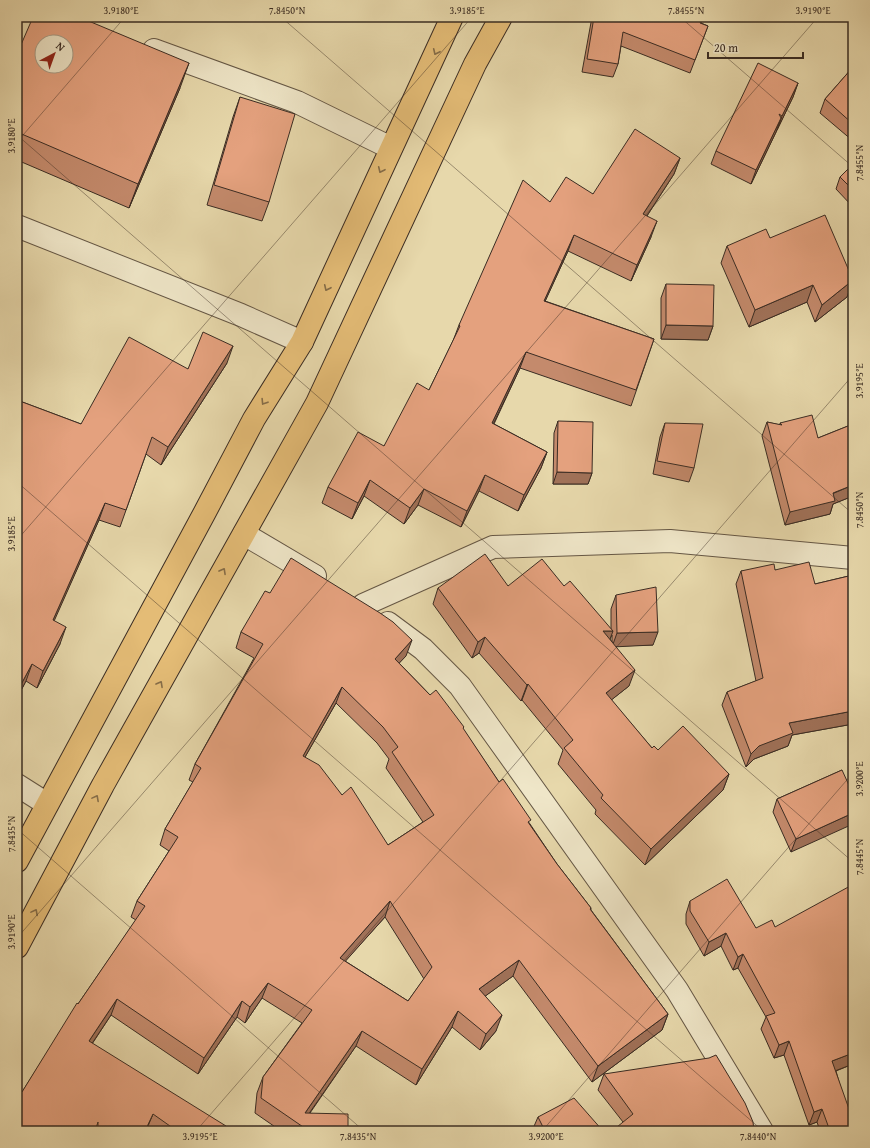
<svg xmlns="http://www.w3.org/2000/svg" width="870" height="1148" font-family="'Gentium Book Plus',serif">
	<rect width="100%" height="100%" fill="#e7d8ab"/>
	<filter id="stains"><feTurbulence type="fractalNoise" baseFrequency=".005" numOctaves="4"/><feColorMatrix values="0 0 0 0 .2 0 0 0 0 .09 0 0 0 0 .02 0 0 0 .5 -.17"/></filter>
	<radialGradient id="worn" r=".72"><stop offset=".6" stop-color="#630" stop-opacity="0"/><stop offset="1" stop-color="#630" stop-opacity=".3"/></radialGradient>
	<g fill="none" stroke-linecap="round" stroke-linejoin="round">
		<g stroke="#655745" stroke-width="24">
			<g id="minor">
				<path d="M 154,50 L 297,102 L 391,148"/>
				<path d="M 17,226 L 241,315 L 302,342"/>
				<path d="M 244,534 L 315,576"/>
				<path d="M 363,605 L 493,547 L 670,541 L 853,558"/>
				<path d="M 388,623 L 423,649 L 460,686 L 677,990 L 762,1131"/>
				<path d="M 17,785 L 47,804"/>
			</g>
		</g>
		<g stroke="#3a2c23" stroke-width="24">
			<g id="major">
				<path d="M 17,861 L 205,512 L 254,419 L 302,342 L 452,17"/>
				<path d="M 17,947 L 103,785 L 317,403 L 475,64 L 501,17"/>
			</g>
		</g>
		<use href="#minor" stroke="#efe6c8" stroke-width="22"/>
		<use href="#major" stroke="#e4bc76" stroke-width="22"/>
	</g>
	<g fill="#c48a6c" stroke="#3a2c23" fill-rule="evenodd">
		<path d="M 592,17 L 703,17 L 701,23 L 708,26 L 690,73 L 621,46 L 618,64 L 613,77 L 582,72 Z"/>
		<path d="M 17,54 L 180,88 L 129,208 L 17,160 Z"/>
		<path d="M 853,67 L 853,141 L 820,113 L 825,99 Z"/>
		<path d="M 798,83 L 793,97 L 751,184 L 711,164 L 716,151 Z"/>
		<path d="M 240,97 L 269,202 L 262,221 L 207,205 L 233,117 Z"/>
		<path d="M 680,158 L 674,174 L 647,216 L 651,237 L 631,281 L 568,251 L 545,301 L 654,339 L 631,406 L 520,368 L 494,424 L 547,452 L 541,468 L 518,511 L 479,491 L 461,527 L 418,505 L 404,524 L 364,496 L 352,519 L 322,503 L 328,487 L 384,446 L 429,390 L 453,341 L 459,325 L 550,202 L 593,194 Z"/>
		<path d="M 853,164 L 853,207 L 836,189 L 840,177 Z"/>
		<path d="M 770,238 L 853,280 L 847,297 L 815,322 L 807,302 L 749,327 L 721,263 L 727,246 Z"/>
		<path d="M 666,284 L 713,326 L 708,340 L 661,339 L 661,298 Z"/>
		<path d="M 227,363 L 161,465 L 146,454 L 120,527 L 99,520 L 54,620 L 60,644 L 37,688 L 26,681 L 17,698 L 17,400 L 81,424 L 188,369 Z"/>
		<path d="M 558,421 L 592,473 L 588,484 L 553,484 L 554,433 Z"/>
		<path d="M 767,422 L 780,425 L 780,423 L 818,438 L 853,424 L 853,496 L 833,504 L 830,514 L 785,525 L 762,436 Z"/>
		<path d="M 665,423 L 694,468 L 689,482 L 653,474 L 660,437 Z"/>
		<path d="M 775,570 L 815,584 L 853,575 L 853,724 L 792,735 L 788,746 L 754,759 L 746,767 L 722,705 L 727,692 L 756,681 L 736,584 L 741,571 Z"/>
		<path d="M 508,586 L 564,586 L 611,629 L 611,609 L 616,595 L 653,645 L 616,646 L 629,686 L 611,700 L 652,748 L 729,774 L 723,790 L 645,865 L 595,814 L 596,810 L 558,764 L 563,750 L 522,700 L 521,701 L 479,653 L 472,658 L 433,604 L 438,588 ZM 612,635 L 612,642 L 610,639 Z"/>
		<path d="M 270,593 L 406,656 L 399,663 L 463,729 L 499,782 L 530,824 L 557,864 L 591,908 L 591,910 L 668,1014 L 662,1030 L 592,1082 L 513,976 L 485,996 L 496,1031 L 480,1050 L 452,1027 L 416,1085 L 356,1046 L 310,1113 L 348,1131 L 281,1131 L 255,1113 L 257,1093 L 263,1077 L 302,1023 L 262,998 L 245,1023 L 237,1017 L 198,1074 L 111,1015 L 92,1044 L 225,1131 L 148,1131 L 147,1130 L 146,1131 L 17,1131 L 22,1092 L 78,1004 L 136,920 L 131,917 L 137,901 L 169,851 L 160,845 L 165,829 L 193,782 L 189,780 L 195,764 L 254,658 L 236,648 L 241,632 ZM 336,703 L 377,743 L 389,759 L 386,768 L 423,822 L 388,845 L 342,795 L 305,757 ZM 385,917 L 424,979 L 408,1001 L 345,961 Z"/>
		<path d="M 842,770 L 791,852 L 773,812 L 777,799 Z"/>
		<path d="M 690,901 L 756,928 L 853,1064 L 836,1071 L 853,1131 L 820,1131 L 817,1122 L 809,1125 L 784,1055 L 774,1058 L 761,1029 L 766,1017 L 738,968 L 733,970 L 721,946 L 704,956 L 686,924 L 686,914 Z"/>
		<path d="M 604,1074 L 754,1131 L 623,1122 L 598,1090 Z"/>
		<path d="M 538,1117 L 603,1131 L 532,1131 Z"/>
	</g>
	<g fill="#a07158" stroke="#3a2c23">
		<path d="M 189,63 L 180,88 L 129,208 L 138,184 Z"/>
		<path d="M 798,83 L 793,97 L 777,130 L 782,116 Z"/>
		<path d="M 781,118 L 776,132 L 751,184 L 756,170 Z"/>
		<path d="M 680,158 L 674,174 L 637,231 L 643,214 Z"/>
		<path d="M 657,221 L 651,237 L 631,281 L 637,265 Z"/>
		<path d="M 574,235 L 568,251 L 538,317 L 544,301 Z"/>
		<path d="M 853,280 L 847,297 L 815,322 L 822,305 Z"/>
		<path d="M 813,285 L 807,302 L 749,327 L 755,310 Z"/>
		<path d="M 666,325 L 713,326 L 708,340 L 661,339 Z"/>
		<path d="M 233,346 L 227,363 L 161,465 L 168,447 Z"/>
		<path d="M 526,352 L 520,368 L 486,439 L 492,423 Z"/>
		<path d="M 547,452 L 541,468 L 518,511 L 524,495 Z"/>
		<path d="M 557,472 L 592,473 L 588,484 L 553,484 Z"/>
		<path d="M 485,475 L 479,491 L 461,527 L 467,511 Z"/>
		<path d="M 370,480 L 364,496 L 352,519 L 358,503 Z"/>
		<path d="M 853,485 L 853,496 L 833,504 L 830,514 L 785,525 L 790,512 Z"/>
		<path d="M 424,489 L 418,505 L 404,524 L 410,508 Z"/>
		<path d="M 105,503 L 99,520 L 47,637 L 53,620 Z"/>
		<path d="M 66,627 L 60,644 L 37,688 L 43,671 Z"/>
		<path d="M 603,631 L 613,631 L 607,647 Z"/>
		<path d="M 658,632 L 653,645 L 612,647 L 617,633 Z"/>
		<path d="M 485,637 L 479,653 L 472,658 L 478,642 Z"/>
		<path d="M 412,640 L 406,656 L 389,674 L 395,659 Z"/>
		<path d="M 32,664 L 26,681 L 17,698 L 17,692 Z"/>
		<path d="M 635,670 L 629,686 L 600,709 L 606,693 Z"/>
		<path d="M 528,684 L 522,700 L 521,701 L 527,685 Z"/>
		<path d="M 342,687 L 336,703 L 297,771 L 303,756 Z"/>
		<path d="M 853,711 L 853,724 L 792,735 L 788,746 L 754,759 L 746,767 L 751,754 L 759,746 L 789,723 Z"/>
		<path d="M 729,774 L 723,790 L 645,865 L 651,849 Z"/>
		<path d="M 853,813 L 853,824 L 791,852 L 796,839 Z"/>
		<path d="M 390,901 L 385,917 L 334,974 L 340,958 Z"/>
		<path d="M 726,933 L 721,946 L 704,956 L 709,942 Z"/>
		<path d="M 743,954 L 738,968 L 733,970 L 738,957 Z"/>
		<path d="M 519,960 L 513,976 L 473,1005 L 479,989 Z"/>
		<path d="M 268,983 L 262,998 L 245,1023 L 250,1007 Z"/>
		<path d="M 117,999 L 111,1015 L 83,1057 L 89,1041 Z"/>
		<path d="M 242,1001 L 237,1017 L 198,1074 L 204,1058 Z"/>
		<path d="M 458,1011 L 452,1027 L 416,1085 L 422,1069 Z"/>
		<path d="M 668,1014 L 662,1030 L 592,1082 L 598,1066 Z"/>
		<path d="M 502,1015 L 496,1031 L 480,1050 L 486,1034 Z"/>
		<path d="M 362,1031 L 356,1046 L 301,1125 L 305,1113 Z"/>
		<path d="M 789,1041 L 784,1055 L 774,1058 L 779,1045 Z"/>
		<path d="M 853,1053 L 853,1064 L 827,1074 L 832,1061 Z"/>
		<path d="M 822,1109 L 817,1122 L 809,1125 L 814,1112 Z"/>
		<path d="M 153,1114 L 146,1131 L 145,1131 Z"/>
	</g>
	<g fill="#e4a17e" stroke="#3a2c23" fill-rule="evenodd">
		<path d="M 33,17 L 79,17 L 189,63 L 138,184 L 17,132 L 17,54 ZM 42,42 L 66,42 L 66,66 L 42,66 Z"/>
		<path d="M 594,17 L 703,17 L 700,23 L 708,26 L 695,60 L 623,32 L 618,64 L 587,59 Z"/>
		<path d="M 758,63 L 798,83 L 782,116 L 779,114 L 781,118 L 756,170 L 716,151 Z"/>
		<path d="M 853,67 L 853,124 L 825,99 Z"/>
		<path d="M 240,97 L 295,114 L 269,202 L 214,185 Z"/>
		<path d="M 635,129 L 680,158 L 643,214 L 657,221 L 637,265 L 574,235 L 544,301 L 654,339 L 636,390 L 526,352 L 492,423 L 547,452 L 524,495 L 485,475 L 467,511 L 424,489 L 410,508 L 370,480 L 358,503 L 328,487 L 358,432 L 384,446 L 417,383 L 429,390 L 460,326 L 459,325 L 523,180 L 550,202 L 566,177 L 593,194 Z"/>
		<path d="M 853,164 L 853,190 L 840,177 Z"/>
		<path d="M 825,215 L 853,280 L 822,305 L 813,285 L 755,310 L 727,246 L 766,229 L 770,238 Z"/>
		<path d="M 666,284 L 714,285 L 713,326 L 666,325 Z"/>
		<path d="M 203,332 L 233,346 L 168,447 L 152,437 L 126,510 L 105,503 L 53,620 L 66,627 L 43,671 L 32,664 L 17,692 L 17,400 L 81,424 L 129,337 L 188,369 Z"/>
		<path d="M 812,415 L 818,438 L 853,424 L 853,485 L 833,493 L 835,501 L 790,512 L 767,422 L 782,425 L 780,423 Z"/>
		<path d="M 558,421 L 593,422 L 592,473 L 557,472 Z"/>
		<path d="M 665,423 L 703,424 L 694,468 L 657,461 Z"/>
		<path d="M 485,554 L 508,586 L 542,559 L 564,586 L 570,581 L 613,631 L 603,631 L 635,670 L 606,693 L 652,748 L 654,746 L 658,750 L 683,726 L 729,774 L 651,849 L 601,798 L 603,795 L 564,748 L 573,740 L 528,684 L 527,685 L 485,637 L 478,642 L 438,588 Z"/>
		<path d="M 291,558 L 380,613 L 393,622 L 412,640 L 395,659 L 430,695 L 436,690 L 464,727 L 463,728 L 499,782 L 503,779 L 531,820 L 528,822 L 557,864 L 591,908 L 590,909 L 668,1014 L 598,1066 L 519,960 L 479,989 L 502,1015 L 486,1034 L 458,1011 L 422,1069 L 362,1031 L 305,1113 L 348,1114 L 348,1131 L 309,1131 L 261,1098 L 263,1077 L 312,1010 L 268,983 L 250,1007 L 242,1001 L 204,1058 L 117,999 L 89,1041 L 226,1126 L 223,1131 L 177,1131 L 153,1114 L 145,1131 L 98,1131 L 98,1122 L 95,1131 L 17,1131 L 17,1089 L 22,1092 L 77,1003 L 78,1004 L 145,906 L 137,901 L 178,837 L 165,829 L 201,768 L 195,764 L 263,644 L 241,632 L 265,591 L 270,593 ZM 342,687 L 383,727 L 398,747 L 392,752 L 434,815 L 388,845 L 351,787 L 342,795 L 319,765 L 303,756 ZM 390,901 L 432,967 L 408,1001 L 340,958 Z"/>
		<path d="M 809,562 L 815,584 L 853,575 L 853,711 L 789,723 L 793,733 L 759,746 L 751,754 L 727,692 L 763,678 L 741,571 L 774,564 L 775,570 Z"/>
		<path d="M 656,587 L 658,632 L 617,633 L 616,595 Z"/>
		<path d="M 842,770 L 853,794 L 853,813 L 796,839 L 777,799 Z"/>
		<path d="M 727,879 L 756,928 L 772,920 L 775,927 L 852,885 L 853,888 L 853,1053 L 832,1061 L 849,1109 L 853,1107 L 853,1131 L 830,1131 L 822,1109 L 814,1112 L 789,1041 L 779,1045 L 766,1016 L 775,1013 L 743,954 L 738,957 L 726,933 L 709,942 L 690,911 L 690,901 Z"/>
		<path d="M 716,1055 L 745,1103 L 753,1122 L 754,1131 L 612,1131 L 633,1114 L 604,1074 L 709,1058 Z"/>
		<path d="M 574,1098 L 603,1131 L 545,1131 L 538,1117 Z"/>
	</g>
	<defs><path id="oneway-chevron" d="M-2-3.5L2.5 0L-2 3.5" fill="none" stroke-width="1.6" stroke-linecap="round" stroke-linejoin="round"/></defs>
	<g stroke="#866d48">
		<use href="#oneway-chevron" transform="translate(436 52) rotate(115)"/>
		<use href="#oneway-chevron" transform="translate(381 170) rotate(115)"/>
		<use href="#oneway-chevron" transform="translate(327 288) rotate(115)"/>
		<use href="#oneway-chevron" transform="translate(264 402) rotate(122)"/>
		<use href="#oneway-chevron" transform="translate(223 571) rotate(-61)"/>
		<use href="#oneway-chevron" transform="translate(160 684) rotate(-61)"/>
		<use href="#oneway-chevron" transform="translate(96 798) rotate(-62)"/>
		<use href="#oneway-chevron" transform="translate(35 912) rotate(-62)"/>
	</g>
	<path fill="none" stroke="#3a2c23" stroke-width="1" stroke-opacity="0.45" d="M 281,17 L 853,514M 680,17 L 853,167M 17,135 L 853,862M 17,142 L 125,17M 17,482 L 763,1131M 17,540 L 472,17M 17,829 L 364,1131M 17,938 L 818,17M 196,1131 L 853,375M 542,1131 L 853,773"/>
	<rect width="870" height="1148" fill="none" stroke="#e7d8ab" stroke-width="44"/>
	<g transform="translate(54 54) rotate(41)"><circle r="19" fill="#efe6c8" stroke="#a79c86"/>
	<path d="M0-3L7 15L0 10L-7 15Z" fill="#8f2418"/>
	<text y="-6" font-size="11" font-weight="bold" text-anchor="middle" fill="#3a2c23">N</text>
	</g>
	<path d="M708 52v6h95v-6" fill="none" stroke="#3a2c23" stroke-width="2"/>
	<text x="714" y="52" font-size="12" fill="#3a2c23" stroke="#efe6c8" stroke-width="3" paint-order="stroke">20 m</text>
	<rect x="22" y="22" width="826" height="1104" fill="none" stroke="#3a2c23" stroke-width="1.5"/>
	<g font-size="10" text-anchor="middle" fill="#3a2c23">
		<text x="121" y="14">3.9180°E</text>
		<text x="287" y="14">7.8450°N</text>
		<text x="467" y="14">3.9185°E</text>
		<text x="686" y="14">7.8455°N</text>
		<text x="813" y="14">3.9190°E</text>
		<text transform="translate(11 136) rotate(-90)" y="4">3.9180°E</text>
		<text transform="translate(859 163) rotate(-90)" y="4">7.8455°N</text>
		<text transform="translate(859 381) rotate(-90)" y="4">3.9195°E</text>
		<text transform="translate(859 510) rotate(-90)" y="4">7.8450°N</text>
		<text transform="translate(11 534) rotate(-90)" y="4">3.9185°E</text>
		<text transform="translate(859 779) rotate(-90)" y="4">3.9200°E</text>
		<text transform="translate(11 834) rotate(-90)" y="4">7.8435°N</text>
		<text transform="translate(859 857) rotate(-90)" y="4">7.8445°N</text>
		<text transform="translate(11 932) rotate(-90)" y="4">3.9190°E</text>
		<text x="200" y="1140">3.9195°E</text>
		<text x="358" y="1140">7.8435°N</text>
		<text x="546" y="1140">3.9200°E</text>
		<text x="758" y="1140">7.8440°N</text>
	</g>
	<rect width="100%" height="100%" filter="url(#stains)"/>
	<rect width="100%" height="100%" fill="url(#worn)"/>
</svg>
